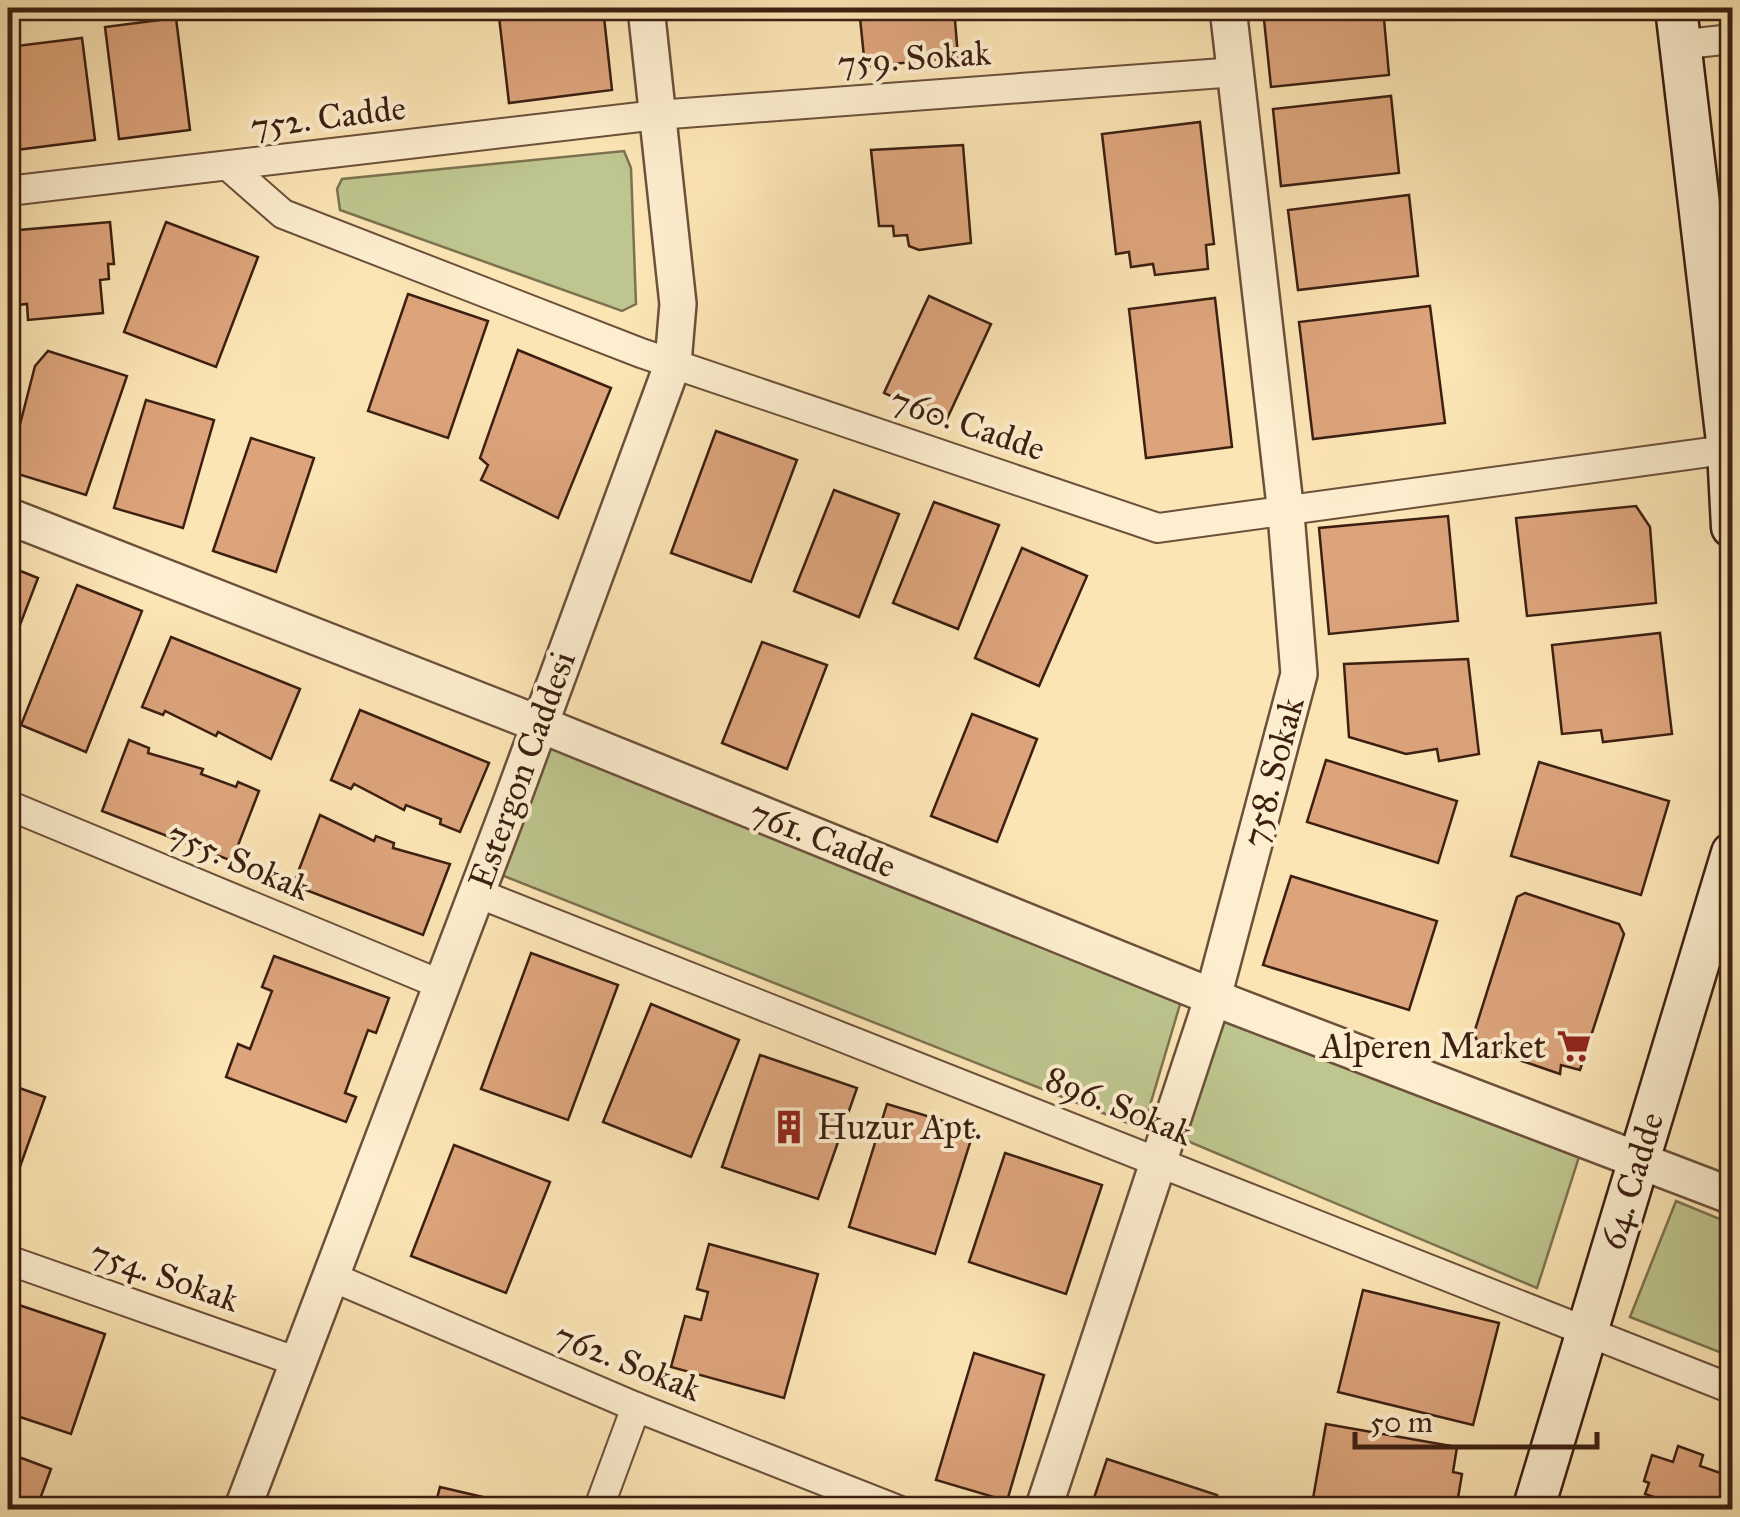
<svg xmlns="http://www.w3.org/2000/svg" width="1740" height="1517" font-family="'IM FELL Great Primer',serif">
	<rect width="100%" height="100%" fill="#fce5b5"/>
	<filter id="stains"><feTurbulence type="fractalNoise" baseFrequency=".002" numOctaves="4"/><feColorMatrix values="0 0 0 0 .2 0 0 0 0 .09 0 0 0 0 .02 0 0 0 .5 -.17"/></filter>
	<radialGradient id="worn" r=".72"><stop offset=".6" stop-color="#630" stop-opacity="0"/><stop offset="1" stop-color="#630" stop-opacity=".3"/></radialGradient>
	<g fill="#bec58e" stroke="#7d7250" stroke-width="2.5">
		<path d="M 624,151 L 631,168 L 636,304 L 622,311 L 340,210 L 337,189 L 342,179 Z"/>
		<path d="M 545,746 L 1181,1001 L 1143,1129 L 499,874 Z"/>
		<path d="M 1222,1021 L 1579,1157 L 1537,1288 L 1185,1140 Z"/>
		<path d="M 1676,1201 L 1732,1224 L 1732,1357 L 1630,1317 Z"/>
	</g>
	<g fill="#dda47c" stroke="#3c1f11" stroke-width="2.5">
		<path d="M 498,8 L 603,8 L 612,90 L 509,103 Z"/>
		<path d="M 859,8 L 954,8 L 958,57 L 865,67 Z"/>
		<path d="M 1287,8 L 1383,8 L 1389,75 L 1271,87 L 1263,10 Z"/>
		<path d="M 176,18 L 190,130 L 119,139 L 105,27 Z"/>
		<path d="M 82,38 L 95,140 L 8,151 L 8,47 Z"/>
		<path d="M 1391,96 L 1399,173 L 1281,186 L 1273,109 Z"/>
		<path d="M 1200,122 L 1214,244 L 1206,245 L 1208,269 L 1155,275 L 1153,264 L 1131,267 L 1129,252 L 1116,254 L 1102,134 Z"/>
		<path d="M 963,145 L 971,243 L 919,250 L 909,246 L 907,235 L 894,236 L 893,226 L 879,226 L 871,150 Z"/>
		<path d="M 1409,195 L 1418,276 L 1298,290 L 1288,210 Z"/>
		<path d="M 110,222 L 114,264 L 108,264 L 109,279 L 100,280 L 103,313 L 28,320 L 27,304 L 8,306 L 8,231 Z"/>
		<path d="M 166,222 L 258,257 L 216,367 L 124,332 Z"/>
		<path d="M 408,294 L 488,321 L 448,438 L 368,411 Z"/>
		<path d="M 929,296 L 991,324 L 946,421 L 884,393 Z"/>
		<path d="M 1215,298 L 1232,447 L 1146,458 L 1129,309 Z"/>
		<path d="M 1430,306 L 1445,423 L 1313,439 L 1299,322 Z"/>
		<path d="M 518,350 L 611,388 L 558,518 L 481,480 L 488,465 L 480,458 Z"/>
		<path d="M 48,351 L 127,376 L 86,495 L 8,471 L 35,366 Z"/>
		<path d="M 146,400 L 214,420 L 183,528 L 114,508 Z"/>
		<path d="M 716,431 L 797,460 L 751,582 L 671,553 Z"/>
		<path d="M 251,438 L 314,458 L 276,572 L 213,551 Z"/>
		<path d="M 834,490 L 899,514 L 859,617 L 794,591 Z"/>
		<path d="M 934,502 L 999,525 L 958,629 L 893,603 Z"/>
		<path d="M 1636,506 L 1650,527 L 1656,603 L 1527,616 L 1516,518 Z"/>
		<path d="M 1448,516 L 1458,621 L 1329,634 L 1319,528 Z"/>
		<path d="M 1022,548 L 1087,576 L 1039,686 L 975,658 Z"/>
		<path d="M 8,566 L 38,578 L 8,656 Z"/>
		<path d="M 77,585 L 142,611 L 86,752 L 21,725 Z"/>
		<path d="M 1660,633 L 1672,734 L 1603,742 L 1601,730 L 1562,734 L 1552,645 Z"/>
		<path d="M 171,637 L 300,689 L 271,759 L 218,732 L 216,736 L 165,711 L 163,715 L 142,707 Z"/>
		<path d="M 762,642 L 827,665 L 787,769 L 722,743 Z"/>
		<path d="M 1468,659 L 1479,754 L 1439,761 L 1437,749 L 1406,754 L 1349,737 L 1344,664 Z"/>
		<path d="M 360,710 L 489,763 L 460,832 L 440,824 L 441,819 L 406,805 L 404,810 L 354,784 L 351,789 L 331,780 Z"/>
		<path d="M 972,714 L 1037,739 L 997,842 L 931,816 Z"/>
		<path d="M 129,740 L 149,748 L 148,753 L 203,769 L 201,774 L 236,787 L 238,782 L 259,791 L 232,861 L 102,811 Z"/>
		<path d="M 1326,760 L 1457,801 L 1438,863 L 1307,822 Z"/>
		<path d="M 1539,762 L 1669,801 L 1641,895 L 1511,856 Z"/>
		<path d="M 320,815 L 374,841 L 376,836 L 394,843 L 393,848 L 450,864 L 423,935 L 293,885 Z"/>
		<path d="M 1291,876 L 1437,921 L 1409,1010 L 1263,965 Z"/>
		<path d="M 1525,893 L 1619,924 L 1624,934 L 1580,1070 L 1561,1065 L 1560,1074 L 1490,1050 L 1490,1044 L 1478,1043 L 1474,1033 L 1517,897 Z"/>
		<path d="M 531,953 L 618,985 L 568,1120 L 481,1089 Z"/>
		<path d="M 274,956 L 389,998 L 376,1033 L 368,1030 L 345,1093 L 356,1097 L 346,1122 L 226,1077 L 238,1044 L 250,1049 L 272,991 L 262,987 Z"/>
		<path d="M 651,1004 L 739,1040 L 691,1157 L 603,1122 Z"/>
		<path d="M 760,1055 L 857,1088 L 818,1199 L 722,1167 Z"/>
		<path d="M 8,1084 L 45,1097 L 8,1200 Z"/>
		<path d="M 887,1104 L 974,1130 L 935,1254 L 849,1227 Z"/>
		<path d="M 454,1145 L 550,1182 L 506,1293 L 411,1256 Z"/>
		<path d="M 1005,1153 L 1102,1185 L 1066,1294 L 969,1262 Z"/>
		<path d="M 709,1244 L 818,1274 L 784,1398 L 671,1367 L 685,1316 L 701,1320 L 708,1292 L 697,1289 Z"/>
		<path d="M 1363,1290 L 1499,1323 L 1473,1425 L 1338,1392 Z"/>
		<path d="M 19,1305 L 105,1334 L 71,1434 L 8,1413 L 8,1340 Z"/>
		<path d="M 974,1353 L 1044,1375 L 1007,1501 L 936,1480 Z"/>
		<path d="M 1326,1424 L 1457,1447 L 1453,1472 L 1462,1474 L 1456,1510 L 1311,1510 Z"/>
		<path d="M 1678,1446 L 1703,1455 L 1700,1466 L 1732,1477 L 1732,1510 L 1650,1510 L 1654,1497 L 1645,1494 L 1649,1483 L 1644,1481 L 1652,1455 L 1673,1462 Z"/>
		<path d="M 8,1453 L 51,1469 L 36,1510 L 8,1510 Z"/>
		<path d="M 1107,1459 L 1217,1495 L 1212,1510 L 1090,1510 Z"/>
		<path d="M 440,1487 L 534,1509 L 434,1510 Z"/>
		<path d="M 76,1501 L 98,1510 L 73,1510 Z"/>
	</g>
	<g fill="none" stroke-linecap="round" stroke-linejoin="round">
		<g stroke="#6c503a" stroke-width="32">
			<g id="minor">
				<path d="M 1677,45 L 1732,39"/>
				<path d="M 228,166 L 283,214 L 641,353 L 1158,528 L 1732,449"/>
				<path d="M 8,191 L 657,115 L 1236,72"/>
				<path d="M 8,805 L 442,985"/>
				<path d="M 477,893 L 1732,1389"/>
				<path d="M 8,1260 L 298,1362"/>
				<path d="M 332,1277 L 636,1407 L 898,1510"/>
				<path d="M 598,1510 L 636,1407"/>
			</g>
		</g>
		<g stroke="#6c503a" stroke-width="40">
			<g id="tertiary">
				<path d="M 8,516 L 539,724 L 1235,1006 L 1732,1196"/>
				<path d="M 242,1510 L 511,803 L 673,363 L 678,304 L 646,8"/>
				<path d="M 1043,1510 L 1213,997 L 1299,674 L 1286,514 L 1228,8"/>
			</g>
		</g>
		<g stroke="#3c1f11" stroke-width="45">
			<g id="secondary">
				<path d="M 1676,8 L 1728,450 L 1732,527"/>
				<path d="M 1533,1510 L 1732,853"/>
			</g>
		</g>
		<use href="#minor" stroke="#fdeecf" stroke-width="28"/>
		<use href="#tertiary" stroke="#fdeecf" stroke-width="35"/>
		<use href="#secondary" stroke="#fdeecf" stroke-width="40"/>
	</g>
	<defs>
		<g id="supermarket-bare" transform="scale(2.7)"><path d="M-6-5.5h2.5l.6 2H6L4.5 2H-2.5L-4.4-4H-6ZM-1.5 3.2a1.3 1.3 0 1 0 .1 0ZM3 3.2a1.3 1.3 0 1 0 .1 0Z" fill="#8f2418" stroke="#fdeecf" stroke-width="2.5" paint-order="stroke"/></g>
		<g id="building-bare" transform="scale(2.7)"><path d="M-4-6H4V6H1V3H-1V6H-4ZM-2.5-4.3h1.7v1.8h-1.7ZM.8-4.3h1.7v1.8H.8ZM-2.5-1h1.7V.8h-1.7ZM.8-1h1.7V.8H.8Z" fill="#8f2418" stroke="#fdeecf" stroke-width="2.5" paint-order="stroke"/></g>
	</defs>
	<g fill-rule="evenodd">
		<use href="#supermarket-bare" x="1574" y="1046"/>
		<use href="#building-bare" x="789" y="1127"/>
	</g>
	<g text-anchor="middle" dominant-baseline="central" stroke-width="8" stroke-linejoin="round" paint-order="stroke">
		<g font-size="35" fill="#3c1f11" stroke="#fdeecf">
			<text transform="translate(914 58) rotate(-4)">759. Sokak</text>
			<text transform="translate(328 117) rotate(-7)">752. Cadde</text>
			<text transform="translate(968 424) rotate(19)">760. Cadde</text>
			<text transform="translate(522 770) rotate(-70)">Estergon Caddesi</text>
			<text transform="translate(1273 772) rotate(-75)">758. Sokak</text>
			<text transform="translate(823 839) rotate(22)">761. Cadde</text>
			<text transform="translate(239 861) rotate(23)">755. Sokak</text>
			<text transform="translate(1119 1106) rotate(22)">896. Sokak</text>
			<text transform="translate(1632 1181) rotate(-73)">64. Cadde</text>
			<text transform="translate(165 1276) rotate(19)">754. Sokak</text>
			<text transform="translate(628 1362) rotate(22)">762. Sokak</text>
		</g>
		<g font-size="35" fill="#3c1f11" stroke="#fdeecf" text-anchor="end">
			<text x="1546" y="1046">Alperen Market</text>
			<text x="817" y="1127" text-anchor="start">Huzur Apt.</text>
		</g>
	</g>
	<rect width="1740" height="1517" fill="none" stroke="#fce5b5" stroke-width="40"/>
	<rect x="10" y="10" width="1720" height="1497" fill="none" stroke="#3c1f11" stroke-width="5"/>
	<rect x="20" y="20" width="1700" height="1477" fill="none" stroke="#3c1f11" stroke-width="2.5"/>
	<path d="M1355 1432v15h242v-15" fill="none" stroke="#3c1f11" stroke-width="5"/>
	<text x="1370" y="1432" font-size="30" fill="#3c1f11" stroke="#fdeecf" stroke-width="8" paint-order="stroke">50 m</text>
	<rect width="100%" height="100%" filter="url(#stains)"/>
	<rect width="100%" height="100%" fill="url(#worn)"/>
</svg>
